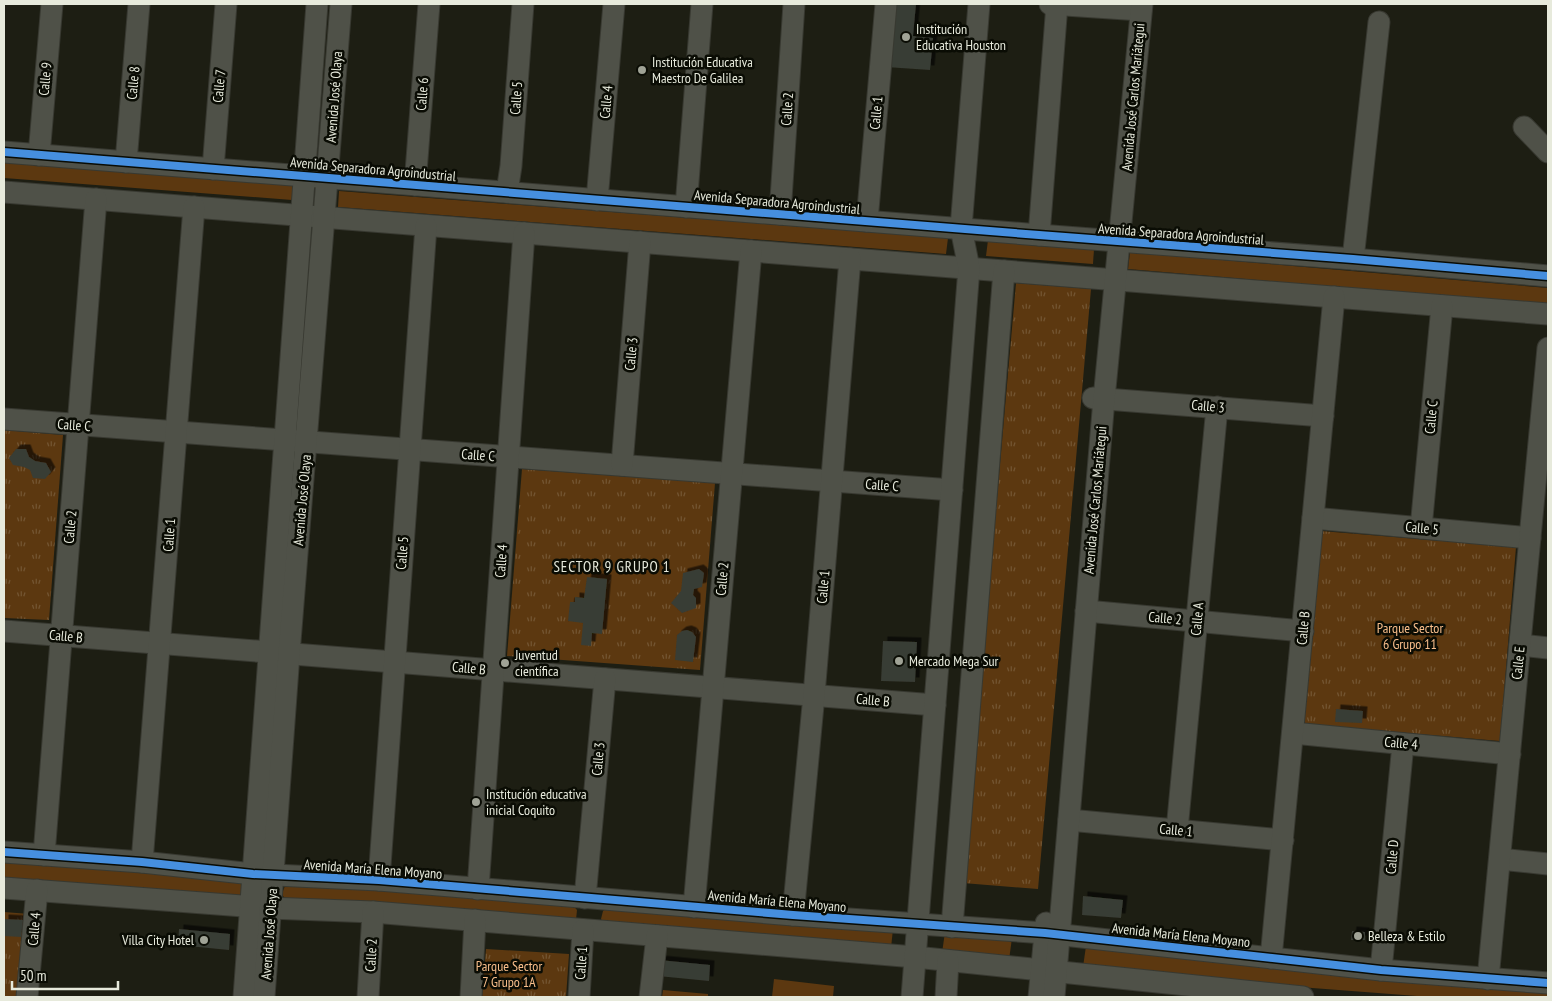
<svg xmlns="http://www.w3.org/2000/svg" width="1552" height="1001" font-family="'PT Sans Narrow',sans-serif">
	<defs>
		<pattern id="park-tufts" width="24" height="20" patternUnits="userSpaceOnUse" patternTransform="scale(1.25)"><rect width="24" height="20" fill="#5c3810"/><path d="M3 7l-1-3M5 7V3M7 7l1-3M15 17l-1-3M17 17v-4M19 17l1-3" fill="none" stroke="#735532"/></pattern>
		<filter id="shadow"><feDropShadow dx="4.5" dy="-4.5" stdDeviation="0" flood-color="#0009"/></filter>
	</defs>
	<rect width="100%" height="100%" fill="#1d1e13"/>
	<g fill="#5c3810">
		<path d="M 4,162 L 294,184 L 292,200 L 4,178 Z"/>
		<path d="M 339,191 L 948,238 L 946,254 L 338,207 Z"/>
		<path d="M 988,240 L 1094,249 L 1093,264 L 986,256 Z"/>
		<path d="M 1130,252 L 1548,288 L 1548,305 L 1128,269 Z"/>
		<path d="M 4,861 L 243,878 L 241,898 L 4,880 Z"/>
		<path d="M 286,883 L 572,904 L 577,910 L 576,920 L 286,901 L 282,894 Z"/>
		<path d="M 608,907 L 893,929 L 891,948 L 604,924 L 601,919 L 603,911 Z"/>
		<path d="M 945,932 L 1012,938 L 1009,960 L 942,953 Z"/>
		<path d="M 1086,946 L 1548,990 L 1548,997 L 1430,997 L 1273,985 L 1083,967 Z"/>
		<path d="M 774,979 L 834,986 L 833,997 L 772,997 Z"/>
		<path d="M 663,990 L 708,994 L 708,997 L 662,997 Z"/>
	</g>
	<g fill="url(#park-tufts)">
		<path d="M 1016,283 L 1091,289 L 1038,889 L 963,883 Z"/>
		<path d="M 4,430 L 63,435 L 49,620 L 4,618 Z"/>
		<path d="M 522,469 L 715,483 L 700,670 L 507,656 Z"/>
		<path d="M 1321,531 L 1516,547 L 1500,741 L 1303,724 Z"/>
		<path d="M 4,912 L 29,914 L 21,997 L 4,997 Z"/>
		<path d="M 486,949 L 569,954 L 566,997 L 482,997 Z"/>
	</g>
	<g fill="#393c34" filter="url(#shadow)">
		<path d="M 891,4 L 916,4 L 913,36 L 933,38 L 930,70 L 886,67 Z"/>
		<path d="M 16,449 L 26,449 L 29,457 L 35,461 L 46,463 L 51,472 L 45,479 L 33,478 L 30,470 L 24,467 L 13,465 L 9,458 Z"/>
		<path d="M 699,569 L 704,573 L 702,587 L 694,589 L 693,595 L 696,598 L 696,608 L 682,613 L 671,603 L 681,591 L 683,573 Z"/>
		<path d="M 587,577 L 607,579 L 602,634 L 592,633 L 591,646 L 581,645 L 583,623 L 568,621 L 570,602 L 575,602 L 575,597 L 584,598 Z"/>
		<path d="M 687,630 L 692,632 L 696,637 L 693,662 L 675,660 L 677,635 L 682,631 Z"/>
		<path d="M 883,641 L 917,642 L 915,682 L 881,681 Z"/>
		<path d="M 1336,709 L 1363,711 L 1362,723 L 1335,722 Z"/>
		<path d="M 1083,896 L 1123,900 L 1121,918 L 1082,915 Z"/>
		<path d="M 4,919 L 23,920 L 21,937 L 4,936 Z"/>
		<path d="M 179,929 L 230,934 L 229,950 L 178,945 Z"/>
		<path d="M 1352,931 L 1365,932 L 1365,940 L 1351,940 Z"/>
		<path d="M 659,960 L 710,965 L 709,981 L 658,976 Z"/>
	</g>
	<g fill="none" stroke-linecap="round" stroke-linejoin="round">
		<g stroke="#383931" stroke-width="23">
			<g id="minor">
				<path d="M 1050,4 L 1141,10"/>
				<path d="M 1524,127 L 1548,152"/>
				<path d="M 4,152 L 1039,235 L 1353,259 L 1548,276"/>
				<path d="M 39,155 L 52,4"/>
				<path d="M 126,162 L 139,4"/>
				<path d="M 213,169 L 226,4"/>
				<path d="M 415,185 L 429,4"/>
				<path d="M 4,192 L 1548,314"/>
				<path d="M 507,192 L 511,166 L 523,4"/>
				<path d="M 597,200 L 614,4"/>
				<path d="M 686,207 L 702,4"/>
				<path d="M 780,214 L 794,4"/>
				<path d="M 867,221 L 886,4"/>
				<path d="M 1039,235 L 1057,4"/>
				<path d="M 1353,259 L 1379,22"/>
				<path d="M 1093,398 L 1323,416"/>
				<path d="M 4,419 L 952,490"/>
				<path d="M 622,465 L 640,242"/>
				<path d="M 1313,518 L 1530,538"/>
				<path d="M 1421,528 L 1442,306"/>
				<path d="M 1086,611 L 1303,631"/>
				<path d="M 4,631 L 935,705"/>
				<path d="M 1520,645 L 1548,648"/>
				<path d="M 1293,733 L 1510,754"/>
				<path d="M 1069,820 L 1283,840"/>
				<path d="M 1177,830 L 1217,407"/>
				<path d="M 4,852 L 142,862 L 253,874 L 379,880 L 793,915 L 1045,933 L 1381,970 L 1548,983"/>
				<path d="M 44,855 L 96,199"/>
				<path d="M 1500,859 L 1548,864"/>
				<path d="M 142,862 L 194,207"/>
				<path d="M 379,880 L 426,226"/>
				<path d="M 4,888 L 269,908 L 373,912 L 915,957 L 1303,997"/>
				<path d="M 478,889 L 524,233"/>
				<path d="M 585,898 L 605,679"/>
				<path d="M 694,907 L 751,251"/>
				<path d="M 793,915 L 814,695 L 850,259"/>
				<path d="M 952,927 L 1004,271"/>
				<path d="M 1271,958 L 1334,297"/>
				<path d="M 1381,970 L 1403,744"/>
				<path d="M 1488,979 L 1548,348"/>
				<path d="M 27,997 L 37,890"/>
				<path d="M 244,997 L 317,4"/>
				<path d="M 264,997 L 289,654 L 341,4"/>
				<path d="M 368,997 L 373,912"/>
				<path d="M 471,997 L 475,920"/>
				<path d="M 579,997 L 583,930"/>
				<path d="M 650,997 L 657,936"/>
				<path d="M 912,997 L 969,268 L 961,228 L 979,4"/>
				<path d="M 946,997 L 948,961"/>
				<path d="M 1039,997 L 1046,923"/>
				<path d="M 1054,997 L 1104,399 L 1142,4"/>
			</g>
		</g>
		<use href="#minor" stroke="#4f5148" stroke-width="21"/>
		<g stroke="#0a0c04" stroke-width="11">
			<g id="cycleway">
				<path d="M 4,152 L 1039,235 L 1353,259 L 1548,276"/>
				<path d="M 4,852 L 142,862 L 253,874 L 379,880 L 793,915 L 1045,933 L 1381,970 L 1548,983"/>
			</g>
		</g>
		<use href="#cycleway" stroke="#468fdf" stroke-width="8"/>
	</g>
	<g fill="#a0a396" stroke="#0a0c04" stroke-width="2">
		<circle cx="906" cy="37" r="5"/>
		<circle cx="642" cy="70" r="5"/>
		<circle cx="899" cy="661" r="5"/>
		<circle cx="505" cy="663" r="5"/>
		<circle cx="476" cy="802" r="5"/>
		<circle cx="1358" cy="936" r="5"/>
		<circle cx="204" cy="940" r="5"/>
	</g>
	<g text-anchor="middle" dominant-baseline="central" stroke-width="5" stroke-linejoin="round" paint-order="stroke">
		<g font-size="14" fill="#e7eadc" stroke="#0a0c04" text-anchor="start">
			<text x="916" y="29">Institución<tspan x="916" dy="16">Educativa Houston</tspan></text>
			<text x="652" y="62">Institución Educativa<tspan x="652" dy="16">Maestro De Galilea</tspan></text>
			<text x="515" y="655">Juventud<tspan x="515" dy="16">científica</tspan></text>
			<text x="909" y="661">Mercado Mega Sur</text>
			<text x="486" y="794">Institución educativa<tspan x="486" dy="16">inicial Coquito</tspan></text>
			<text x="1368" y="936">Belleza &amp; Estilo</text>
			<text x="194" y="940" text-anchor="end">Villa City Hotel</text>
		</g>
		<g font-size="14" fill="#e7eadc" stroke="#0a0c04">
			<text transform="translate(45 79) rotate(-85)">Calle 9</text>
			<text transform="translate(133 83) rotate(-85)">Calle 8</text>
			<text transform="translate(219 86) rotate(-85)">Calle 7</text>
			<text transform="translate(422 94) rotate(-86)">Calle 6</text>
			<text transform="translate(334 97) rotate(-86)">Avenida José Olaya</text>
			<text transform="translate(1133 97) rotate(-85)">Avenida José Carlos Mariátegui</text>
			<text transform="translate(516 98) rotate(-86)">Calle 5</text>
			<text transform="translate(606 102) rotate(-85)">Calle 4</text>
			<text transform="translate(787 109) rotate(-86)">Calle 2</text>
			<text transform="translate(876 113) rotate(-85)">Calle 1</text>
			<text transform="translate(373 169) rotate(5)">Avenida Separadora Agroindustrial</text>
			<text transform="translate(777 202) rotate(5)">Avenida Separadora Agroindustrial</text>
			<text transform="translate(1181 234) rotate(4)">Avenida Separadora Agroindustrial</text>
			<text transform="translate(631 354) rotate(-85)">Calle 3</text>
			<text transform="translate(1208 406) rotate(5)">Calle 3</text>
			<text transform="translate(1431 417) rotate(-85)">Calle C</text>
			<text transform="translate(74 425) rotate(4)">Calle C</text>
			<text transform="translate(478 455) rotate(4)">Calle C</text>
			<text transform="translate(882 485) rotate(4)">Calle C</text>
			<text transform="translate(302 500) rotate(-85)">Avenida José Olaya</text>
			<text transform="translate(1095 500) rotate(-85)">Avenida José Carlos Mariátegui</text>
			<text transform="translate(70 527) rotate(-85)">Calle 2</text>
			<text transform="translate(1422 528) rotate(5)">Calle 5</text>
			<text transform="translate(169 535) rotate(-86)">Calle 1</text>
			<text transform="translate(402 553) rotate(-86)">Calle 5</text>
			<text transform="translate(501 561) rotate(-86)">Calle 4</text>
			<text transform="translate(722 579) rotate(-85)">Calle 2</text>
			<text transform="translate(823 587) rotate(-85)">Calle 1</text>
			<text transform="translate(1165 618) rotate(5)">Calle 2</text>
			<text transform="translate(1197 619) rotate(-85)">Calle A</text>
			<text transform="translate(1303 628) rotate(-85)">Calle B</text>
			<text transform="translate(66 636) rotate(5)">Calle B</text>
			<text transform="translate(1518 663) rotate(-84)">Calle E</text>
			<text transform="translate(469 668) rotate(5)">Calle B</text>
			<text transform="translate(873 700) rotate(5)">Calle B</text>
			<text transform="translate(1401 743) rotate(5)">Calle 4</text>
			<text transform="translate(598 759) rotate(-85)">Calle 3</text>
			<text transform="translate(1176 830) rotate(5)">Calle 1</text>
			<text transform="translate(1392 857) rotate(-85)">Calle D</text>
			<text transform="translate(373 869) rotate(4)">Avenida María Elena Moyano</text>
			<text transform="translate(777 901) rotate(5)">Avenida María Elena Moyano</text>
			<text transform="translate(34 929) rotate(-85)">Calle 4</text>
			<text transform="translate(269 934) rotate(-86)">Avenida José Olaya</text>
			<text transform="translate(1181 935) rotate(6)">Avenida María Elena Moyano</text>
			<text transform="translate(371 955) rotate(-87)">Calle 2</text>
			<text transform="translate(581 963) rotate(-86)">Calle 1</text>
		</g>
		<g font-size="14" fill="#f9be8b" stroke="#0a0c04">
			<text x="1410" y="628">Parque Sector<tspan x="1410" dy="16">6 Grupo 11</tspan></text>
			<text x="509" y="966">Parque Sector<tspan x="509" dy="16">7 Grupo 1A</tspan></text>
		</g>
		<g font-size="15" letter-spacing="1" fill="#e7eadc" stroke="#0a0c04">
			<text x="612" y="566">SECTOR 9 GRUPO 1</text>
		</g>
	</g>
	<rect width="1552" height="1001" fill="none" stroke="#e7eadc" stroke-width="10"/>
	<path d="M12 981v8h106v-8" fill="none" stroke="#e7eadc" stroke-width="2.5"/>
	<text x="20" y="981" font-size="15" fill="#e7eadc" stroke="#0a0c04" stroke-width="4" paint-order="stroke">50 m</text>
</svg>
